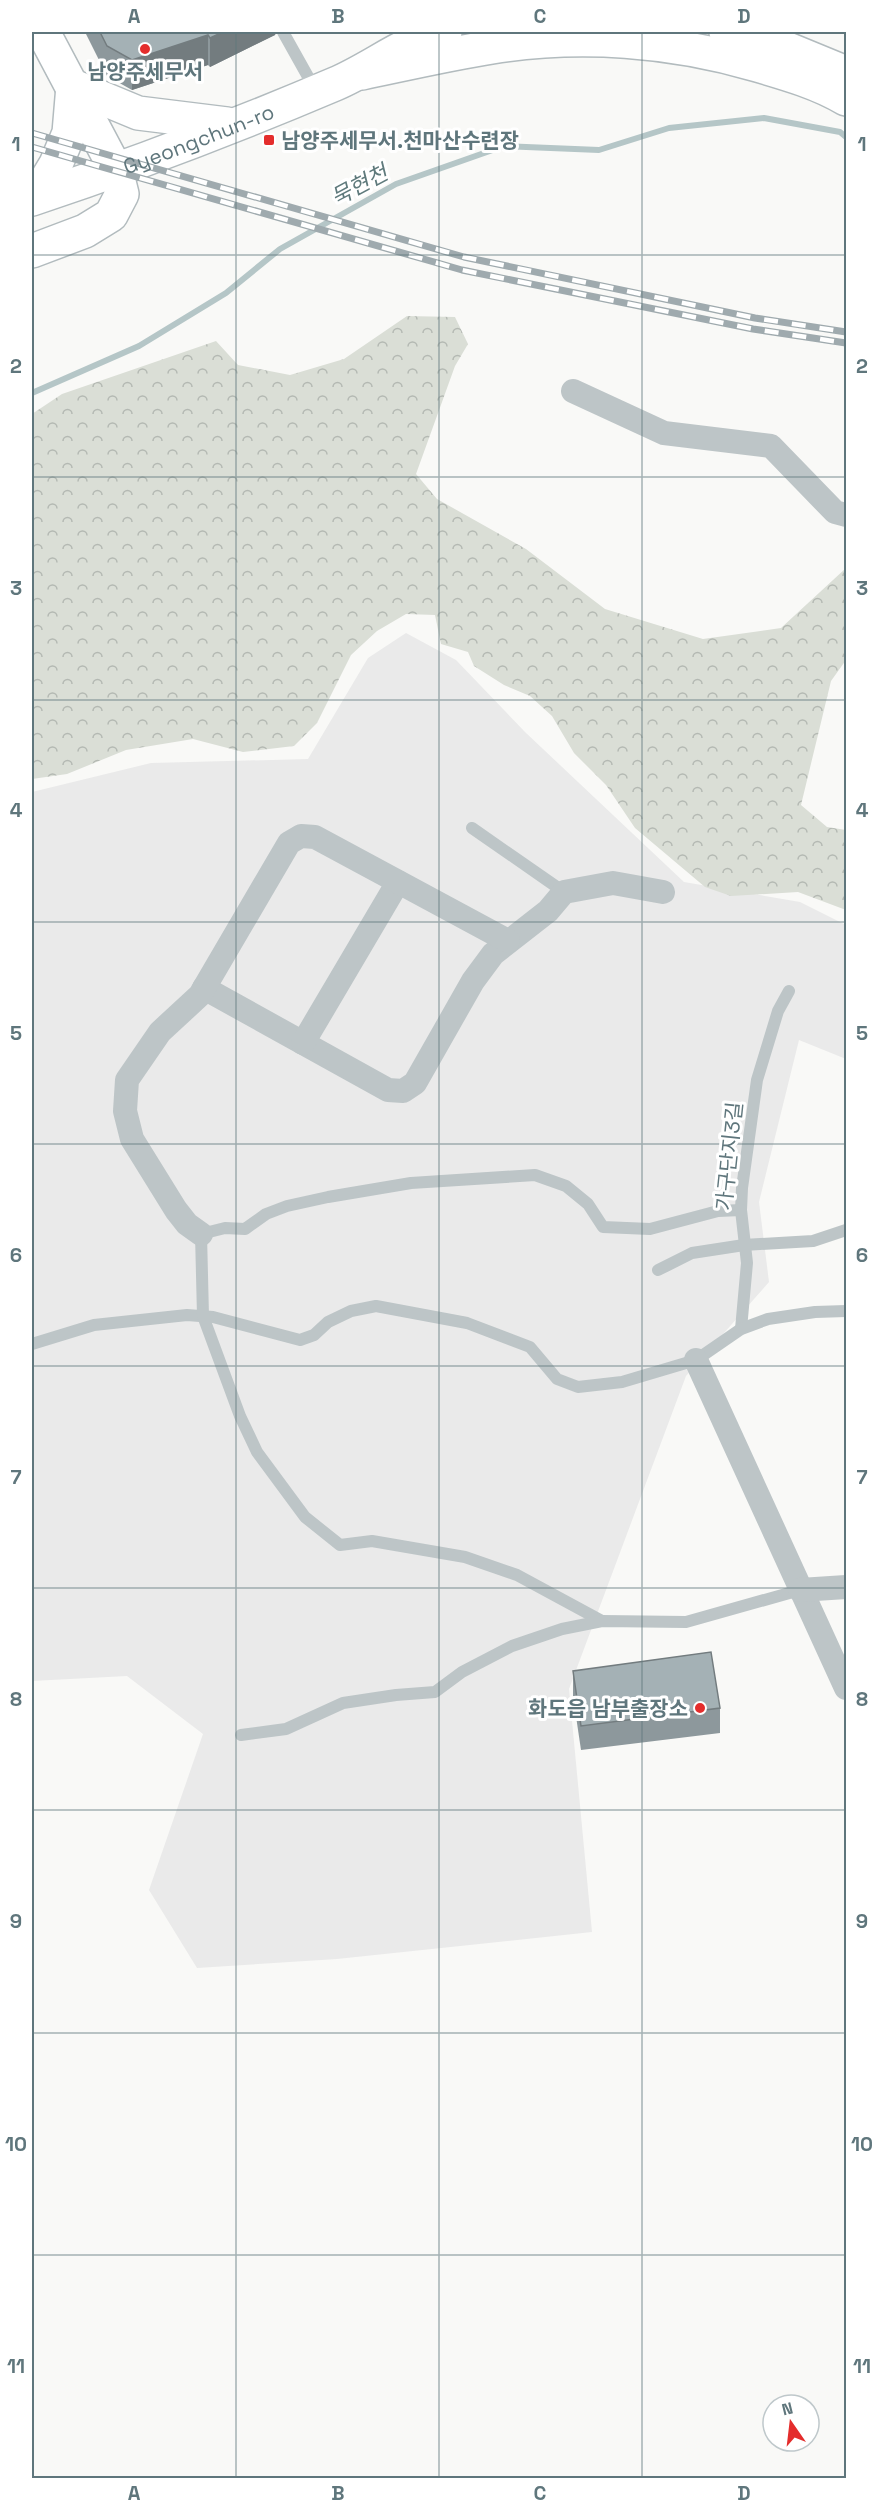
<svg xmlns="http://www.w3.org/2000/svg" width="878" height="2510" font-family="'Space Grotesk','Noto Sans KR',sans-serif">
	<defs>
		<pattern id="forest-crowns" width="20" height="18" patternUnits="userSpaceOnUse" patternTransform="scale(1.5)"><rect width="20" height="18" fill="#daded6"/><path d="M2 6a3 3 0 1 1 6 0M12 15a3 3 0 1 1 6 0" fill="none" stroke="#b4b9b3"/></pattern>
	</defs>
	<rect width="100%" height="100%" fill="#f9f9f7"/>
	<path fill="#eaeaea" d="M 406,633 L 456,660 L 525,732 L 684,882 L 800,902 L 846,925 L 846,1059 L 799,1040 L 759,1202 L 769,1282 L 686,1376 L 569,1689 L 592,1932 L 337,1959 L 197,1968 L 149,1890 L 203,1734 L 127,1676 L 32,1681 L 32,792 L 151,763 L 308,759 L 368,658 Z"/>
	<path fill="url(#forest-crowns)" d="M 407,316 L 455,317 L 468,344 L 455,366 L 416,474 L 437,499 L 526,549 L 605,609 L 703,639 L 781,628 L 846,568 L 846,660 L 831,681 L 801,805 L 827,827 L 846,830 L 846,910 L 798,892 L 731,896 L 705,887 L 635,828 L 606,785 L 574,753 L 552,716 L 530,696 L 504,685 L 474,666 L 468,652 L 441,644 L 435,615 L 406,614 L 377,631 L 351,655 L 317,723 L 294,746 L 243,752 L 193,739 L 126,750 L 67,774 L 32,779 L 32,414 L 62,394 L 216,341 L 238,365 L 290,375 L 344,359 Z"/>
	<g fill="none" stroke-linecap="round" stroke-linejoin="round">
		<path stroke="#b5c6c7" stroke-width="6" d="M 32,393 L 139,346 L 226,293 L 280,249 L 396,184 L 504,146 L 599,150 L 669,128 L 764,118 L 840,132 L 846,137"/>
		<g stroke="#b2bbbe" stroke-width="36">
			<g id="secondary">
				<path d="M 726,32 L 773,43 L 846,73"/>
				<path d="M 362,73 C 405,64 448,54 492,47 C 580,33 672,40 757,65 C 788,74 819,83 846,99"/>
				<path d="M 73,86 L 138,113 L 227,124"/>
				<path d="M 36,197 L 56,164 L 69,133 L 73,86"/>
				<path id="s1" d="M 32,199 C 134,165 236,126 335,84 C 373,68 405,40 445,32"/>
				<path d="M 32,251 L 85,231 L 111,215 L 122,194 L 116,170 L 43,32"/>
			</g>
		</g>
		<g stroke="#bdc5c7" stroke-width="12">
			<path d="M 283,32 L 316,91"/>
			<path d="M 472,828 L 564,892"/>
			<path d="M 658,1270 L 692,1253 L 744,1245 L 813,1241 L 846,1230"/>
			<path d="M 741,1329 L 747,1263 L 741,1210 L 742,1188 L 757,1080 L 778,1011 L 789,991"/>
			<path d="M 32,1344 L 94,1325 L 187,1315 L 213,1317 L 300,1340 L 314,1335 L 328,1322 L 351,1311 L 376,1306 L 467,1323 L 530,1347 L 557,1379 L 578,1387 L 622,1382 L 696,1360 L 741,1329 L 768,1319 L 815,1312 L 846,1311"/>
			<path d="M 602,1621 L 517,1575 L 465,1557 L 372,1541 L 340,1545 L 305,1517 L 257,1452 L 240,1416 L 203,1316 L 201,1234 L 225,1228 L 245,1229 L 266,1214 L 287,1206 L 328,1197 L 411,1183 L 535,1175 L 566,1186 L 588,1204 L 603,1227 L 650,1229 L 718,1211 L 741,1210"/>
			<path d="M 241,1735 L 286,1729 L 343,1703 L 396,1695 L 435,1692 L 462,1672 L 512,1646 L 562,1629 L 602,1621 L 686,1622 L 800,1590"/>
		</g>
		<g stroke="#bdc5c7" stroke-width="24">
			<path d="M 573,391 L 664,433 L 771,446 L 835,512 L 846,515"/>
			<path d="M 204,988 L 388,1090 L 403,1091 L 415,1083 L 473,981 L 493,954 L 548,911 L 564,892 L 613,883 L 663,892"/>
			<path d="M 303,1043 L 398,882"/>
			<path d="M 201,1234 L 187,1224 L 176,1210 L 132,1139 L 125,1111 L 127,1080 L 160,1032 L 200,995 L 289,843 L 301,836 L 315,837 L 508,941"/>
			<path d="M 696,1360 L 846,1688"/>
			<path d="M 800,1590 L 846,1587"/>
		</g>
		<use href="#secondary" stroke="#fff" stroke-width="33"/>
		<g stroke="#9faaae" stroke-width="7">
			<g id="rail">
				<path d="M 32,133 L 464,257 L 755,318 L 846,332"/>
				<path d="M 32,147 L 462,270 L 753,329 L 846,343"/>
			</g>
		</g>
		<use href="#rail" stroke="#fff" stroke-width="4.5" stroke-dasharray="14" stroke-linecap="butt"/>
	</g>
	<g fill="#8d989c">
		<path d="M 85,32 L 276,32 L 275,35 L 210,67 L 208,65 L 132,90 L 107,76 Z"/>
		<path d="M 573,1671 L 720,1708 L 720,1733 L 581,1750 L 573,1696 Z"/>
	</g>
	<g fill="#737c7f">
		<path d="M 223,32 L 276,32 L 275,35 L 210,67 L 210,38 Z"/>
		<path d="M 208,35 L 208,65 L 132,90 L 132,60 Z"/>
	</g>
	<g fill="#a4b1b5" stroke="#737c7f" stroke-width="1.5">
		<path d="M 100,32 L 223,32 L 210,38 L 208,35 L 132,60 L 107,46 Z"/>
		<path d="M 711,1652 L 720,1708 L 581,1726 L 573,1671 Z"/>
	</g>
	<path fill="none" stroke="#5f767c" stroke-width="1.5" stroke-opacity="0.55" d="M 236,32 L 236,2478M 439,32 L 439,2478M 642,32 L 642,2478M 32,255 L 846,255M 32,477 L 846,477M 32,700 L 846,700M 32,922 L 846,922M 32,1144 L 846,1144M 32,1366 L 846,1366M 32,1588 L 846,1588M 32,1810 L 846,1810M 32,2033 L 846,2033M 32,2255 L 846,2255"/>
	<g fill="#e42d2c" stroke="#fff" stroke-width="2">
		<circle cx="145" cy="49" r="6"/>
		<rect x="263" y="134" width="12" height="12" rx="3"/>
		<circle cx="700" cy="1708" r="6"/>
	</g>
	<g text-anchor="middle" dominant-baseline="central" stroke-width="6" stroke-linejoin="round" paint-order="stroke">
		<g font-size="21" font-weight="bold" fill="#5f767c" stroke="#fff">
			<text x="145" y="71">남양주세무서</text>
			<text x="281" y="140" text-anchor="start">남양주세무서.천마산수련장</text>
			<text x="688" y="1708" text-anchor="end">화도읍 남부출장소</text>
		</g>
		<g font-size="21" fill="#5f767c" stroke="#fff">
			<text stroke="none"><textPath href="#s1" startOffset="177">Gyeongchun-ro</textPath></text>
			<text transform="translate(729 1156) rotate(-84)">가구단지3길</text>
		</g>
		<g font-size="22" font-style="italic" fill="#5f7a7c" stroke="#fff">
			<text transform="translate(359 185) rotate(-28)">묵현천</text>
		</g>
	</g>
	<rect width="878" height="2510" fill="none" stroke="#ffffff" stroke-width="66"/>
	<g transform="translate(791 2423) rotate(346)"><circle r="28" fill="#ffffff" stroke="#bfc8cb" stroke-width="1.5"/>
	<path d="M0-4.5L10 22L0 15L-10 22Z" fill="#e42d2c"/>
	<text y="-9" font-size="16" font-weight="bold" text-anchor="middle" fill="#5f767c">N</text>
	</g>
	<rect x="33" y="33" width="812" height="2444" fill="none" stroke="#5f767c" stroke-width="2"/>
	<g font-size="20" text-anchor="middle" font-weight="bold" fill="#5f767c">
		<text x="134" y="23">A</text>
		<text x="338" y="23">B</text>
		<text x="540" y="23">C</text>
		<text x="744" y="23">D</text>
		<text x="16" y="151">1</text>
		<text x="862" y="151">1</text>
		<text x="16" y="373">2</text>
		<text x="862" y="373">2</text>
		<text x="16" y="595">3</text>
		<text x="862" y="595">3</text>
		<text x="16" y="817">4</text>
		<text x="862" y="817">4</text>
		<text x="16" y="1040">5</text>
		<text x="862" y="1040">5</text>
		<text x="16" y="1262">6</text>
		<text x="862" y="1262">6</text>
		<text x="16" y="1484">7</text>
		<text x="862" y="1484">7</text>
		<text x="16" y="1706">8</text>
		<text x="862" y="1706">8</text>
		<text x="16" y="1928">9</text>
		<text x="862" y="1928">9</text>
		<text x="16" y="2151">10</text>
		<text x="862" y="2151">10</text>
		<text x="16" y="2373">11</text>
		<text x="862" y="2373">11</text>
		<text x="134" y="2500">A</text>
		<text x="338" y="2500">B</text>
		<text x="540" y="2500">C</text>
		<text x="744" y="2500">D</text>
	</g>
</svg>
